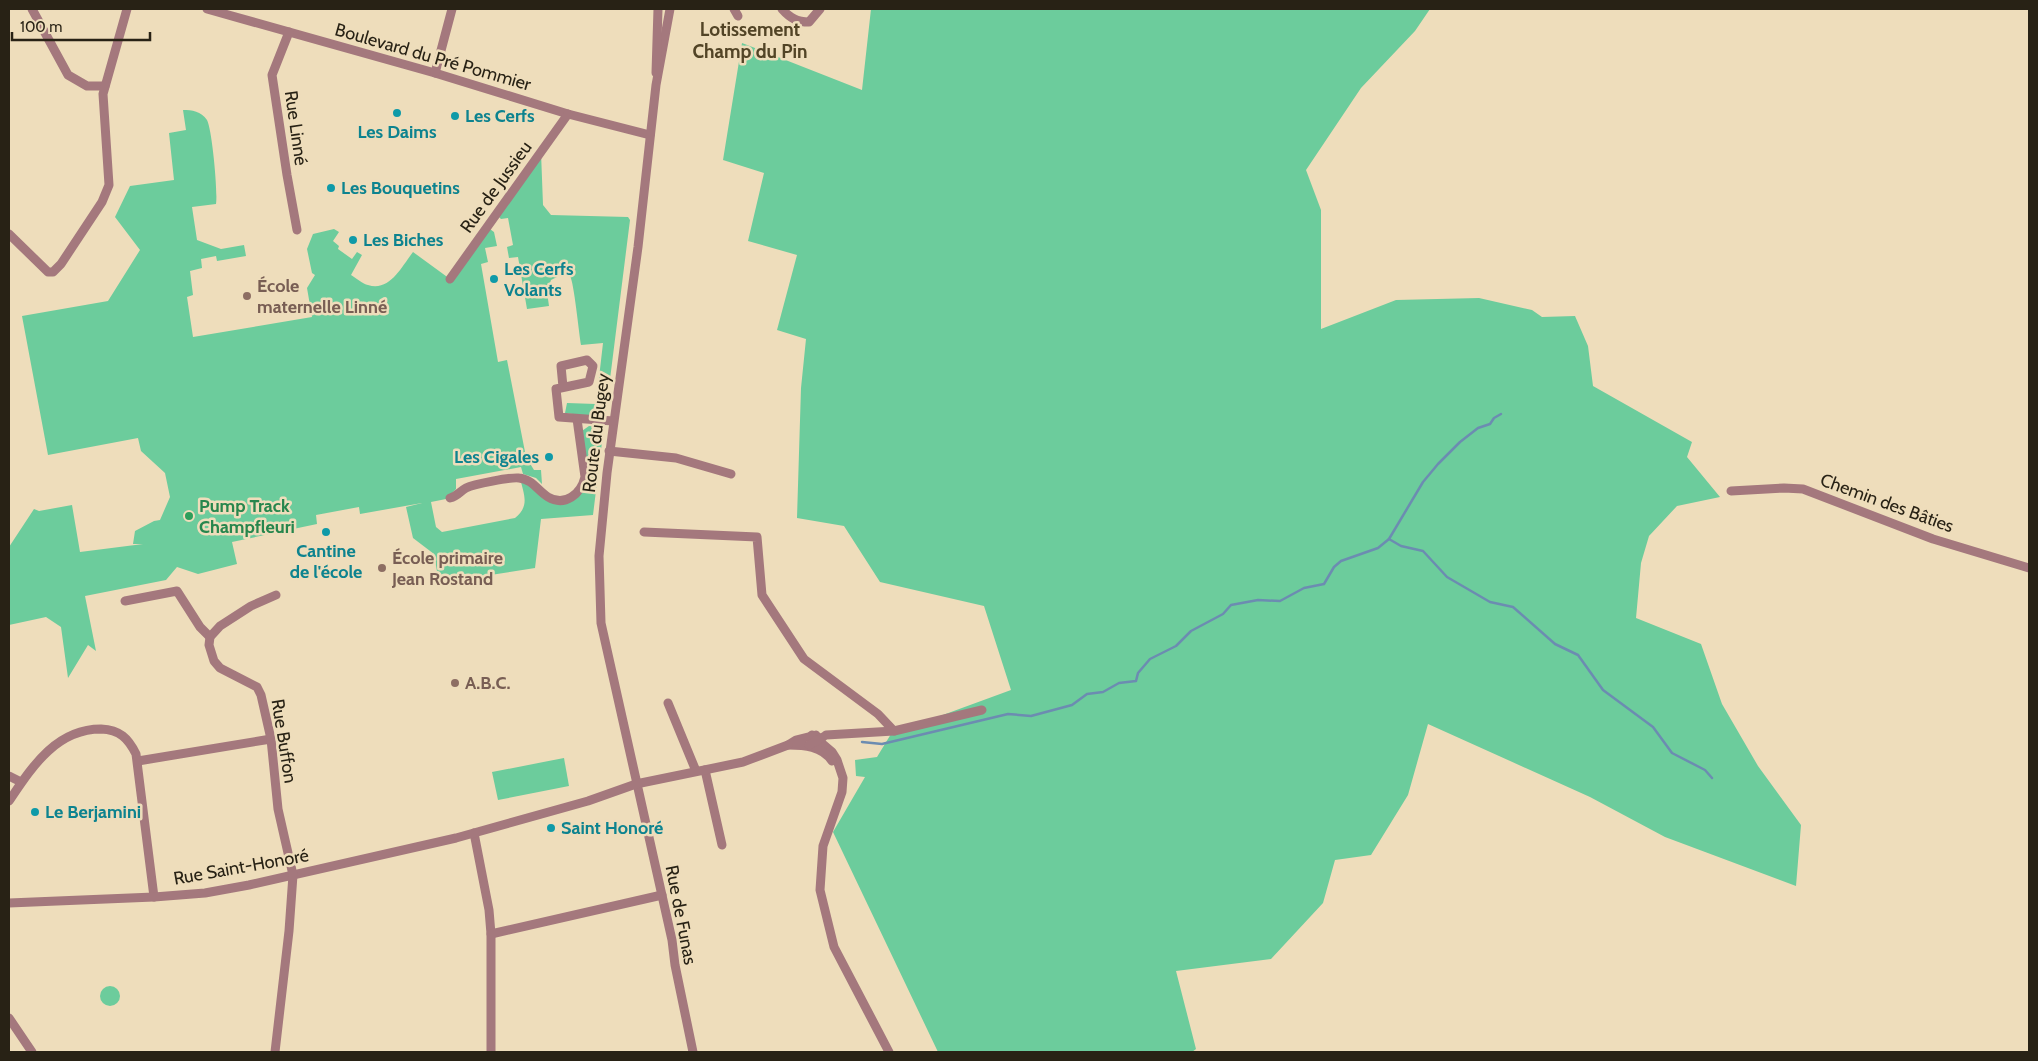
<svg xmlns="http://www.w3.org/2000/svg" width="2038" height="1061" font-family="Cabin,sans-serif">
	<rect width="100%" height="100%" fill="#edb"/>
	<g fill="#6ccc9c">
		<path d="M 871,9 L 1430,9 L 1415,31 L 1361,88 L 1306,170 L 1321,210 L 1321,329 L 1396,300 L 1479,298 L 1532,310 L 1542,317 L 1575,316 L 1588,346 L 1593,386 L 1692,442 L 1687,457 L 1720,497 L 1677,506 L 1649,536 L 1641,563 L 1636,618 L 1701,644 L 1722,704 L 1758,766 L 1801,825 L 1796,886 L 1665,837 L 1590,797 L 1428,724 L 1408,795 L 1371,855 L 1335,860 L 1323,903 L 1271,959 L 1176,971 L 1196,1049 L 1192,1052 L 938,1052 L 833,832 L 865,777 L 856,776 L 855,760 L 877,757 L 891,734 L 1011,690 L 984,606 L 880,582 L 844,526 L 797,518 L 801,388 L 806,339 L 777,330 L 797,255 L 748,241 L 764,173 L 723,160 L 742,43 L 862,90 Z"/>
		<path d="M 183,110 C 192,110 201,111 207,120 C 212,129 218,192 216,204 L 192,207 L 197,240 L 221,249 L 244,245 L 246,256 L 217,261 L 216,256 L 201,259 L 202,268 L 190,271 L 193,295 L 187,297 L 193,337 L 312,317 L 307,288 L 315,275 L 312,273 L 307,249 L 313,234 L 334,229 L 339,232 L 333,241 L 339,246 L 338,249 L 352,259 L 357,252 L 362,255 L 351,275 C 356,278 363,284 368,285 C 390,292 402,266 413,252 L 450,279 L 487,227 L 494,232 L 497,246 L 485,248 L 488,262 L 481,264 L 498,362 L 507,360 L 526,457 L 534,470 L 541,470 L 542,484 L 536,478 L 523,474 L 521,467 L 456,479 L 456,489 L 446,499 L 431,502 L 436,527 L 442,532 L 515,518 C 530,506 524,495 520,478 L 560,500 L 582,486 L 579,433 L 589,426 L 599,427 L 603,434 L 593,515 L 541,519 L 535,568 L 439,583 L 434,554 L 413,538 L 406,507 L 422,503 L 360,514 L 359,507 L 316,515 L 317,524 L 232,542 L 237,564 L 198,574 L 177,567 L 166,580 L 85,596 L 96,651 L 88,645 L 68,678 L 61,627 L 46,617 L 9,625 L 9,547 L 34,509 L 39,511 L 72,505 L 80,552 L 143,544 L 133,544 L 135,531 L 154,521 L 160,520 L 170,497 L 165,473 L 141,451 L 138,438 L 48,455 L 22,316 L 108,301 L 140,250 L 115,217 L 130,186 L 174,180 L 169,133 L 186,130 Z"/>
		<path d="M 541,152 L 543,205 L 551,215 L 628,217 L 630,220 L 606,411 L 596,417 L 565,413 L 567,403 L 596,404 L 603,343 L 581,345 C 579,333 574,282 570,276 L 559,276 L 551,280 L 547,292 L 549,306 L 527,309 L 518,257 L 509,258 L 507,247 L 513,245 L 508,218 L 501,219 L 496,214 Z"/>
		<path d="M 564,758 L 569,786 L 498,800 L 492,772 Z"/>
		<circle cx="110" cy="996" r="10"/>
	</g>
	<g fill="none" stroke-linecap="round" stroke-linejoin="round">
		<g stroke="#6c8cb1" stroke-width="2.5">
			<path d="M 1389,539 L 1401,546 L 1423,551 L 1447,577 L 1490,602 L 1513,607 L 1555,644 L 1578,655 L 1603,690 L 1653,727 L 1672,753 L 1705,770 L 1712,778"/>
			<path d="M 862,742 L 882,744 L 1008,714 L 1031,716 L 1072,705 L 1087,694 L 1103,692 L 1119,683 L 1136,681 L 1138,673 L 1150,659 L 1176,646 L 1191,631 L 1223,614 L 1231,605 L 1258,600 L 1280,601 L 1304,588 L 1324,584 L 1334,567 L 1341,561 L 1378,548 L 1389,539 L 1423,482 L 1438,464 L 1460,442 L 1478,428 L 1490,424 L 1494,418 L 1501,414"/>
		</g>
		<g stroke="#a4787d" stroke-width="9">
			<path d="M 32,9 L 68,75 L 87,86 L 105,86"/>
			<path d="M 207,9 L 435,73 L 568,114 L 650,135"/>
			<path d="M 670,9 L 656,85 L 638,247 L 607,473 L 599,556 L 601,623 L 672,940 L 675,965 L 693,1052"/>
			<path d="M 734,9 L 738,16"/>
			<path d="M 782,9 C 790,18 797,22 809,22 L 820,9"/>
			<path d="M 289,32 L 272,75 L 287,175 L 297,230"/>
			<path d="M 435,73 L 452,9"/>
			<path d="M 656,73 L 658,9"/>
			<path d="M 9,234 L 48,272 L 53,272 L 61,264 L 102,202 L 109,185 L 103,94 L 127,9"/>
			<path d="M 450,279 L 568,114"/>
			<path d="M 563,387 L 561,366 L 587,360 L 593,366 L 589,382 L 556,389 L 559,417 L 613,421"/>
			<path d="M 609,451 L 676,458 L 731,474"/>
			<path d="M 1731,491 L 1784,488 L 1803,489 L 1933,539 L 2029,568"/>
			<path d="M 450,498 C 458,496 460,491 466,488 C 474,484 511,477 519,478 C 532,479 538,491 548,497 C 565,507 581,494 585,477 L 577,419"/>
			<path d="M 644,532 L 757,537 L 762,595 L 804,659 L 878,714 L 894,731"/>
			<path d="M 125,601 L 177,591 L 200,627 L 210,637"/>
			<path d="M 668,703 L 696,771"/>
			<path d="M 812,735 L 832,752 L 837,760 L 843,778 L 842,792 L 823,846 L 820,890 L 834,947 L 889,1052"/>
			<path d="M 816,735 L 796,740 L 788,745 C 804,745 822,746 832,761"/>
			<path d="M 826,735 L 894,731 L 982,710"/>
			<path d="M 809,745 L 823,737"/>
			<path d="M 138,761 L 271,739"/>
			<path d="M 705,770 L 722,845"/>
			<path d="M 9,776 L 21,782"/>
			<path d="M 9,801 C 32,767 56,729 101,729 C 120,730 128,738 136,754 L 154,897"/>
			<path d="M 474,833 L 489,910 L 491,934 L 491,1052"/>
			<path d="M 9,903 L 154,897 L 205,893 L 249,885 L 456,838 L 588,801 L 636,784 L 743,762 L 788,745"/>
			<path d="M 491,934 L 662,895"/>
			<path d="M 9,1018 L 32,1052"/>
			<path d="M 275,1052 L 289,931 L 293,875 L 278,809 L 271,739 L 261,695 L 257,687 L 220,668 L 214,661 L 209,645 L 210,637 L 220,626 L 251,606 L 276,595"/>
		</g>
	</g>
	<g fill="#0f9aa8" stroke="#edb" stroke-width="2">
		<circle cx="397" cy="113" r="5"/>
		<circle cx="455" cy="116" r="5"/>
		<circle cx="331" cy="188" r="5"/>
		<circle cx="353" cy="240" r="5"/>
		<circle cx="494" cy="279" r="5"/>
		<circle cx="549" cy="457" r="5"/>
		<circle cx="326" cy="532" r="5"/>
		<circle cx="35" cy="812" r="5"/>
		<circle cx="551" cy="828" r="5"/>
	</g>
	<g fill="#8d6e63" stroke="#edb" stroke-width="2">
		<circle cx="247" cy="296" r="5"/>
		<circle cx="382" cy="568" r="5"/>
		<circle cx="455" cy="683" r="5"/>
	</g>
	<circle fill="#2e9e5b" stroke="#edb" stroke-width="2" cx="189" cy="516" r="5"/>
	<g text-anchor="middle" dominant-baseline="central" stroke-width="5" stroke-linejoin="round" paint-order="stroke">
		<g font-size="18" fill="#282215" stroke="#edb">
			<text transform="translate(433 57) rotate(16)">Boulevard du Pré Pommier</text>
			<text transform="translate(296 128) rotate(82)">Rue Linné</text>
			<text transform="translate(496 187) rotate(-54)">Rue de Jussieu</text>
			<text transform="translate(596 433) rotate(-83)">Route du Bugey</text>
			<text transform="translate(1887 503) rotate(20)">Chemin des Bâties</text>
			<text transform="translate(284 741) rotate(81)">Rue Buffon</text>
			<text transform="translate(241 867) rotate(-10)">Rue Saint-Honoré</text>
			<text transform="translate(681 915) rotate(79)">Rue de Funas</text>
		</g>
		<g font-size="18" font-weight="bold" fill="#0d838f" stroke="#edb" text-anchor="start">
			<text x="465" y="116">Les Cerfs</text>
			<text x="397" y="132" text-anchor="middle">Les Daims</text>
			<text x="341" y="188">Les Bouquetins</text>
			<text x="363" y="240">Les Biches</text>
			<text x="504" y="269">Les Cerfs<tspan x="504" dy="21">Volants</tspan></text>
			<text x="539" y="457" text-anchor="end">Les Cigales</text>
			<text x="326" y="551" text-anchor="middle">Cantine<tspan x="326" dy="21">de l'école</tspan></text>
			<text x="45" y="812">Le Berjamini</text>
			<text x="561" y="828">Saint Honoré</text>
		</g>
		<g font-size="18" font-weight="bold" fill="#785e54" stroke="#edb" text-anchor="start">
			<text x="257" y="286">École<tspan x="257" dy="21">maternelle Linné</tspan></text>
			<text x="392" y="558">École primaire<tspan x="392" dy="21">Jean Rostand</tspan></text>
			<text x="465" y="683">A.B.C.</text>
		</g>
		<g font-size="18" font-weight="bold" fill="#27864d" stroke="#edb" text-anchor="start">
			<text x="199" y="506">Pump Track<tspan x="199" dy="21">Champfleuri</tspan></text>
		</g>
		<g font-size="19" font-weight="bold" fill="#524426" stroke="#edb">
			<text x="750" y="29">Lotissement<tspan x="750" dy="22">Champ du Pin</tspan></text>
		</g>
	</g>
	<rect width="2038" height="1061" fill="none" stroke="#282215" stroke-width="20"/>
	<path d="M12 32v8h138v-8" fill="none" stroke="#282215" stroke-width="2.5"/>
	<text x="20" y="32" font-size="15" fill="#282215" stroke="#eeddbb" stroke-width="4" paint-order="stroke">100 m</text>
</svg>
